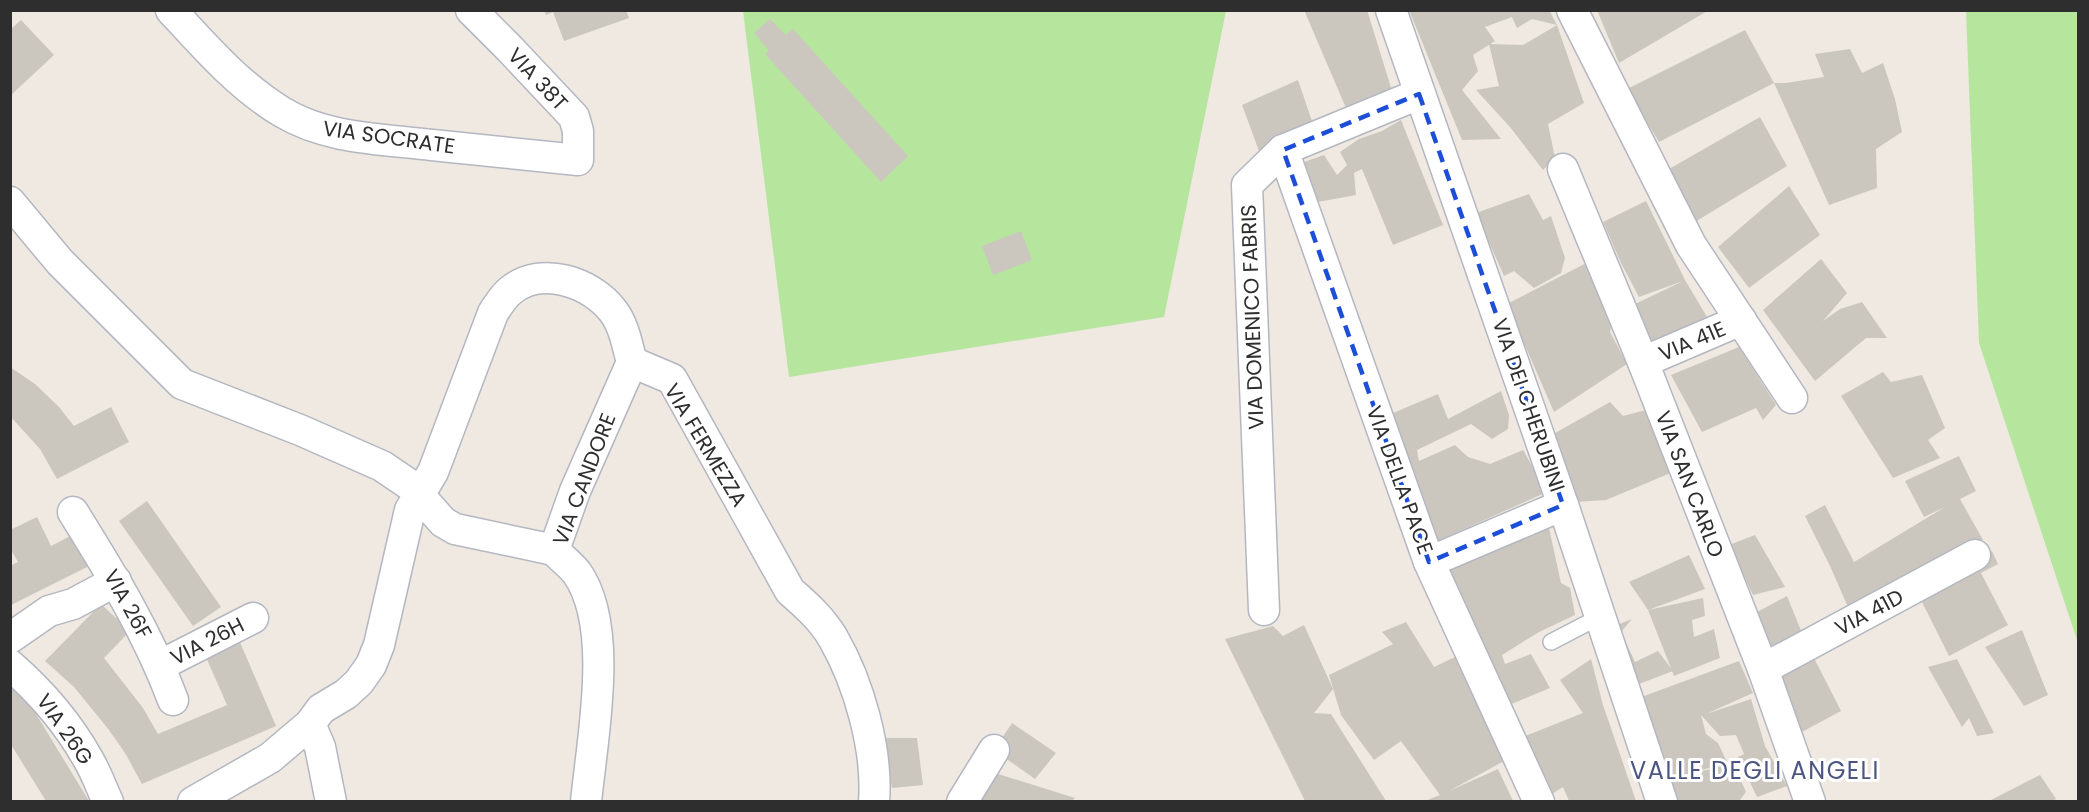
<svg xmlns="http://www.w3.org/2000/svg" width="2089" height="812" font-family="Poppins,sans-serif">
	<rect width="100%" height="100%" fill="#efe9e1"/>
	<g fill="#b6e59e">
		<path d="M 743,11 L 1226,11 L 1164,317 L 789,377 Z"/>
		<path d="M 1966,11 L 2078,11 L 2078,643 L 1979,343 Z"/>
	</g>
	<g fill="#cbc7bf">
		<path d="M 544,10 L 626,10 L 629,18 L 564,41 L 553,12 L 546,15 Z"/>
		<path d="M 1304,10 L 1367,10 L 1393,94 L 1346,108 Z"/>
		<path d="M 1409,10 L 1549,10 L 1557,25 L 1532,19 L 1517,28 L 1512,17 L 1485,27 L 1495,41 L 1473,55 L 1478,71 L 1462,90 L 1501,139 L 1462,140 Z"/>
		<path d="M 1597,10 L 1709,10 L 1619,63 Z"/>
		<path d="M 770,19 L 786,35 L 793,29 L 908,156 L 881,182 L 765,54 L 769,51 L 754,33 Z"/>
		<path d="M 21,20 L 54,55 L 10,96 L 10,30 Z"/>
		<path d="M 1557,25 L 1584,103 L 1548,124 L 1555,158 L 1543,170 L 1510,127 L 1476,90 L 1499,86 L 1489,44 L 1523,45 Z"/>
		<path d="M 1745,30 L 1774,83 L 1786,83 L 1824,77 L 1815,54 L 1850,49 L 1862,73 L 1883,63 L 1895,99 L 1902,132 L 1876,149 L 1877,188 L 1829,205 L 1774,83 L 1659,142 L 1627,89 Z"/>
		<path d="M 1298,80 L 1313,124 L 1259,151 L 1242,105 Z"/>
		<path d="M 1760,117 L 1787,166 L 1695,222 L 1669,169 Z"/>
		<path d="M 1401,120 L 1443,225 L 1393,245 L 1362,169 L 1354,173 L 1356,195 L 1318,202 L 1304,162 L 1324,155 L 1337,175 L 1347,165 L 1340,152 L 1359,139 L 1382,131 Z"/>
		<path d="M 1789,186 L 1820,235 L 1749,288 L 1718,247 Z"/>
		<path d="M 1529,194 L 1543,220 L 1551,216 L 1565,258 L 1561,273 L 1534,288 L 1514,271 L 1504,276 L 1476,213 Z"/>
		<path d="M 1646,201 L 1685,280 L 1710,322 L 1650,342 L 1631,306 L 1683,281 L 1639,297 L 1621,263 L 1603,222 Z"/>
		<path d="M 1021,231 L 1032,260 L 993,275 L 982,246 Z"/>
		<path d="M 1821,259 L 1847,293 L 1823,321 L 1840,309 L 1862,302 L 1887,338 L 1866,338 L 1815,381 L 1763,310 Z"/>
		<path d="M 1592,260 L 1613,320 L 1610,332 L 1627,364 L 1554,412 L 1507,304 Z"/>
		<path d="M 1739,347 L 1776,405 L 1763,420 L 1756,408 L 1702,432 L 1671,375 Z"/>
		<path d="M 10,367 L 35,384 L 59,407 L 74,426 L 111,407 L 129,442 L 57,479 L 40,449 L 10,416 Z"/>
		<path d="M 1883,372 L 1891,382 L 1922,375 L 1945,428 L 1928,440 L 1940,458 L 1893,478 L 1841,396 Z"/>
		<path d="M 1501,391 L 1509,415 L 1508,429 L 1492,439 L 1471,424 L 1417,450 L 1419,461 L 1455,445 L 1468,457 L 1490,464 L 1523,450 L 1547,492 L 1435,542 L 1386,416 L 1438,394 L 1448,419 Z"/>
		<path d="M 1610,402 L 1623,416 L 1650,409 L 1673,472 L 1606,500 L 1575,502 L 1550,436 Z"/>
		<path d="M 1959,456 L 1976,491 L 1960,499 L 1983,540 L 1907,591 L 1851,614 L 1830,566 L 1805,516 L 1825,505 L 1854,562 L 1945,507 L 1924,517 L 1905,481 Z"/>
		<path d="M 147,501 L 221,607 L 193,626 L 119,521 Z"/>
		<path d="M 37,517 L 51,546 L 76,533 L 93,564 L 11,605 L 10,566 L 18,562 L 10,548 L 10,530 Z"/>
		<path d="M 1549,528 L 1561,583 L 1570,588 L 1575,615 L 1539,632 L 1502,655 L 1505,664 L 1531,654 L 1550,688 L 1509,705 L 1442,569 Z"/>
		<path d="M 1755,535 L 1785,587 L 1753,595 L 1729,545 Z"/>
		<path d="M 1992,551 L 1998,564 L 1981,573 L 2008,625 L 1949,656 L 1917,592 Z"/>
		<path d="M 1689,555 L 1705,589 L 1648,610 L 1629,582 Z"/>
		<path d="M 1787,596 L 1804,638 L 1774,654 L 1755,613 Z"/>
		<path d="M 1703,598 L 1705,616 L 1692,620 L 1694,637 L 1714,629 L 1720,658 L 1674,676 L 1648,610 Z"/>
		<path d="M 101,604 L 130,631 L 104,658 L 143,708 L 158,734 L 227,705 L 205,655 L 239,640 L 276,726 L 142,784 L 125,753 L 109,730 L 74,687 L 45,661 Z"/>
		<path d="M 1632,619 L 1621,632 L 1635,662 L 1658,651 L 1673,671 L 1634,686 L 1612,627 Z"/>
		<path d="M 1406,622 L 1434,667 L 1457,656 L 1506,760 L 1449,791 L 1498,769 L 1513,801 L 1425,801 L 1440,795 L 1401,741 L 1374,760 L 1341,715 L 1329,675 L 1393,644 L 1382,632 Z"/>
		<path d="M 1304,625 L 1333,689 L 1314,713 L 1331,714 L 1386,801 L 1305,801 L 1225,639 L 1273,626 L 1283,636 Z"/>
		<path d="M 2022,630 L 2048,695 L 2024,706 L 1985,647 Z"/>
		<path d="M 1813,656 L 1841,711 L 1798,734 L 1774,675 Z"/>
		<path d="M 1591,659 L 1603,705 L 1636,801 L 1569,801 L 1563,787 L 1549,796 L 1523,737 L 1583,713 L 1560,680 Z"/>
		<path d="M 1957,659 L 1994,733 L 1977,736 L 1969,718 L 1962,727 L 1928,667 Z"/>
		<path d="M 1739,661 L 1753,693 L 1706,714 L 1751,699 L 1765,746 L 1787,786 L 1757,797 L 1738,757 L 1744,754 L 1736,735 L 1720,736 L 1701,715 L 1706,734 L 1718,743 L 1727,762 L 1684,776 L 1733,763 L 1746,792 L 1739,801 L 1674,801 L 1636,699 Z"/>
		<path d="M 10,683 L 25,696 L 89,801 L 46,801 L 10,743 Z"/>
		<path d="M 1012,723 L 1056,753 L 1035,779 L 994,750 Z"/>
		<path d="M 882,738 L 917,738 L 923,785 L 892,788 Z"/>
		<path d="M 995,773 L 1075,798 L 1072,801 L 977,801 Z"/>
		<path d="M 2040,775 L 2056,799 L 2052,801 L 1989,801 Z"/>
	</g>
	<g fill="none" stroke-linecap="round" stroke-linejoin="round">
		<g stroke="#b4b7c1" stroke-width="18">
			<path id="lane" d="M 1551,642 L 1601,616"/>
		</g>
		<g stroke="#b4b7c1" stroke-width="33">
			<g id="street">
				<path d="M 171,10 C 205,47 239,86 282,112 C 326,139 382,139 432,145 C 481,150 529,155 578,160 L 578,131 L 574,117 L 510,49 L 471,10"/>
				<path d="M 1391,10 L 1563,505 L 1662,802"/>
				<path d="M 1572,10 L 1691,245 L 1792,398"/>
				<path d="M 1283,150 L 1429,562 L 1539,802"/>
				<path d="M 1563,169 L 1643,362 L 1763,669 L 1810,802"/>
				<path d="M 10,202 L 60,262 L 182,384 L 300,430 L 382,466 L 410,485 L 443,522 L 455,529 L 554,550"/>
				<path d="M 1643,362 L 1741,320"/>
				<path d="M 73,512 C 111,573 148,633 173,700"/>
				<path d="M 554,550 C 561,558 571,565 577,573 C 615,627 592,739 586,802"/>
				<path d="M 554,550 L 575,491 L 632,362"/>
				<path d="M 1429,562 L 1563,505"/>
				<path d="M 1264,610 L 1247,185 L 1283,150 L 1419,94"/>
				<path d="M 10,638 L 49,611 L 73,604 L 116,581"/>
				<path d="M 10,665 C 41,692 68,723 88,759 C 96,772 101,787 108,802"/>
				<path d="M 161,665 L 253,618"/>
				<path d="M 1763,669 L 1975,555"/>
				<path d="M 310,724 L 320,747 L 331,802"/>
				<path d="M 193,802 L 270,758 L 310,724 L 321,709 L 346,694 L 359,682 L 371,665 L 379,645 L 410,510 L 433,472 L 493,313 C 498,305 503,297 510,291 C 541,265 591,282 613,311 C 624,325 627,345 632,362 L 672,379 L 790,591 C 806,605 822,619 833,638 C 859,683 878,750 874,802"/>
				<path d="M 962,802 L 994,750"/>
			</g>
		</g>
		<use href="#lane" stroke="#fff" stroke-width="15"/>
		<use href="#street" stroke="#fff" stroke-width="30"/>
	</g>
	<path fill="none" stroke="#1d4ed8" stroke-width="4.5" stroke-dasharray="12 8" stroke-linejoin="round" d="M 1419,94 L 1563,505 L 1429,562 L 1283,150 Z"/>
	<g text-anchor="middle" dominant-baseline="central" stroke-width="6" stroke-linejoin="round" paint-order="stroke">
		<g font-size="21" fill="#2e2e2e" stroke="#fff">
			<text transform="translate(538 79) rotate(47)">VIA 38T</text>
			<text transform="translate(389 137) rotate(8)">VIA SOCRATE</text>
			<text transform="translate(1252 317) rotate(-92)">VIA DOMENICO FABRIS</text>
			<text transform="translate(1692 341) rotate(-23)">VIA 41E</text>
			<text transform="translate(1529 405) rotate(71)">VIA DEI CHERUBINI</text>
			<text transform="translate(706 445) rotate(59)">VIA FERMEZZA</text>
			<text transform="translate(584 479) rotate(-69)">VIA CANDORE</text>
			<text transform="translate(1400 480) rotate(70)">VIA DELLA PACE</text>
			<text transform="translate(1690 484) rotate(69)">VIA SAN CARLO</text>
			<text transform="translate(128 604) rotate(61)">VIA 26F</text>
			<text transform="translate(1869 612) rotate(-28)">VIA 41D</text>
			<text transform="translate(207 641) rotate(-27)">VIA 26H</text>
			<text transform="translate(65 729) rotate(55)">VIA 26G</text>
		</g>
		<g font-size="24" letter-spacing="1.5" fill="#4d5680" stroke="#fff">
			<text x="1755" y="770">VALLE DEGLI ANGELI</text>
		</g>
	</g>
	<rect width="2089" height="812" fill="none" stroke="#2e2e2e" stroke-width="24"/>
</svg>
